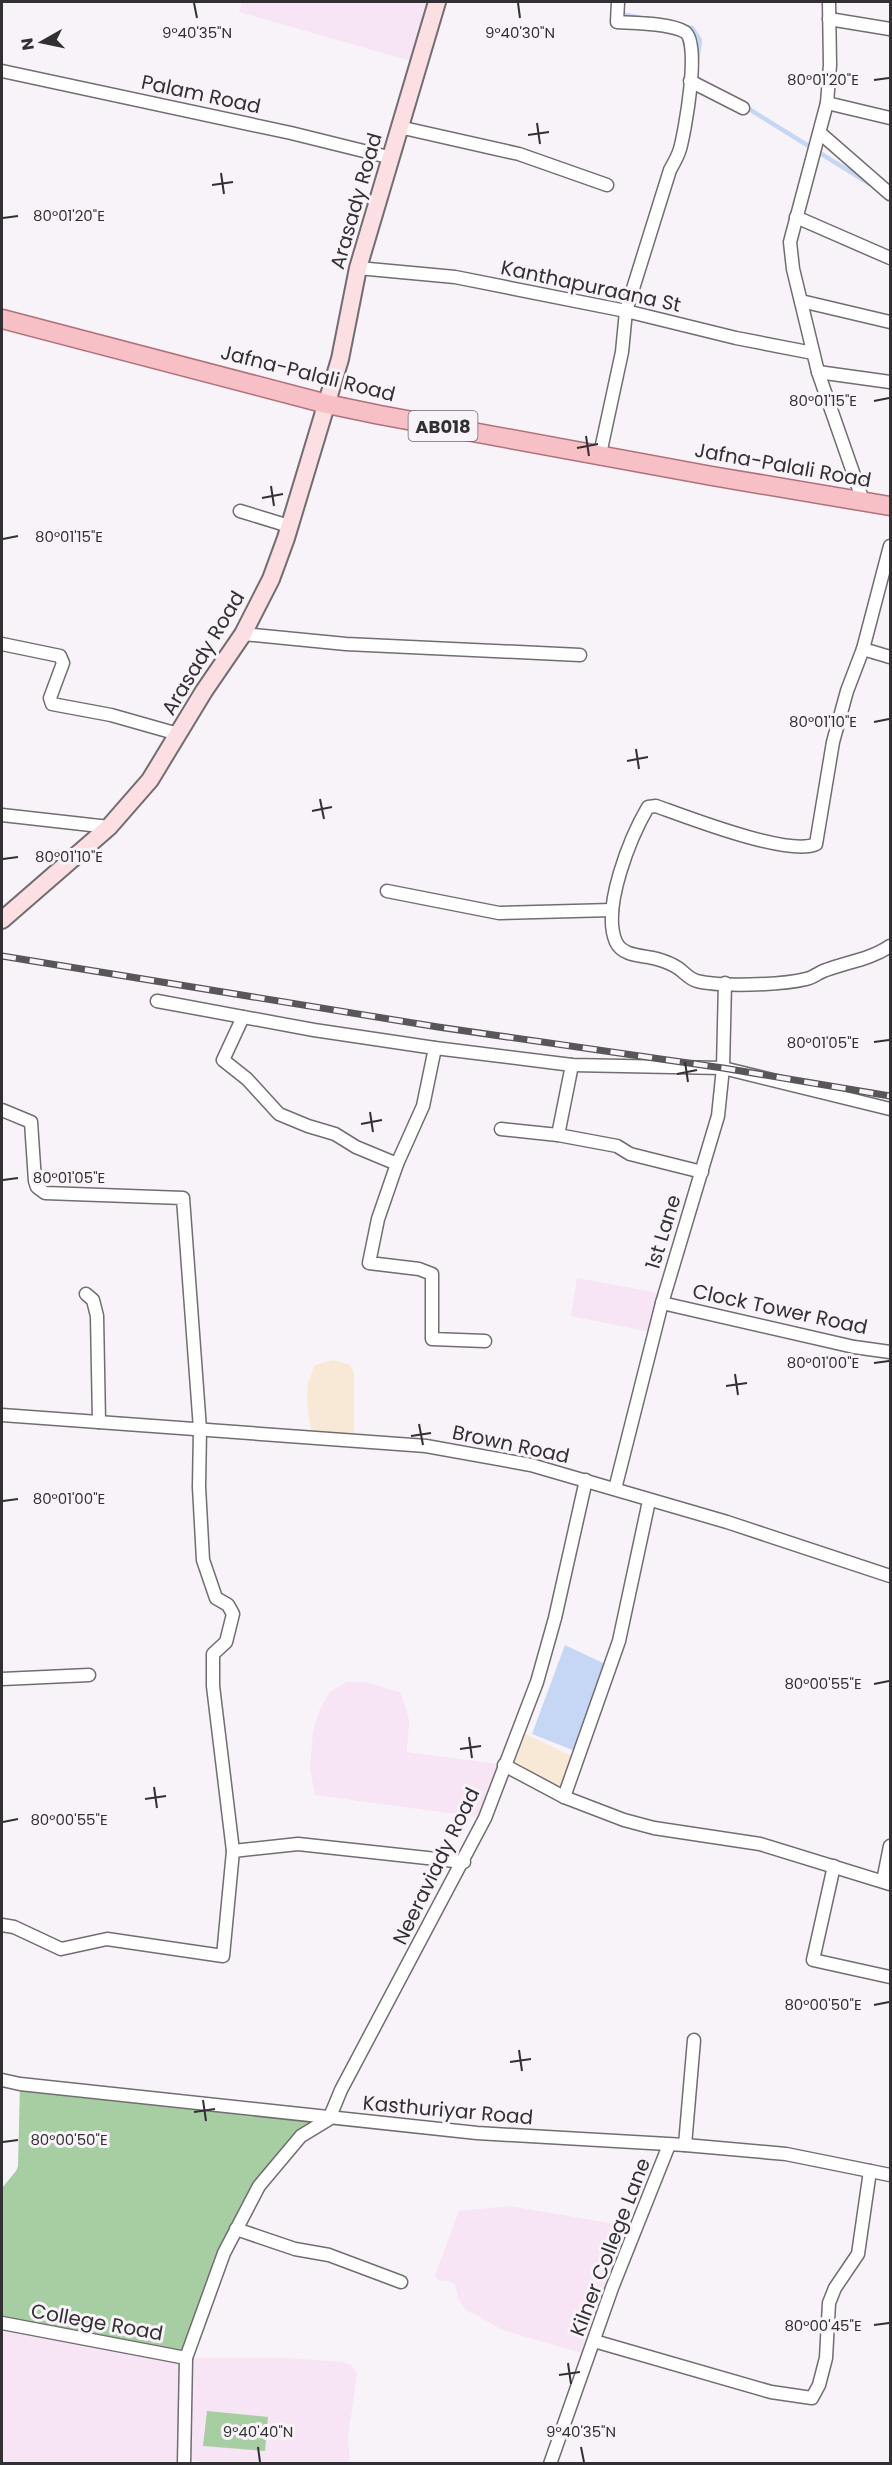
<svg xmlns="http://www.w3.org/2000/svg" width="892" height="2465" font-family="Poppins,sans-serif">
	<rect width="100%" height="100%" fill="#f8f3f8"/>
	<g fill="#f7e4f4">
		<path d="M 242,2 L 427,2 L 411,61 L 239,12 Z"/>
		<path d="M 577,1278 L 664,1294 L 654,1333 L 571,1316 Z"/>
		<path d="M 347,1682 L 366,1682 L 401,1693 L 409,1720 L 407,1752 L 504,1765 L 485,1818 L 315,1795 L 310,1769 L 313,1731 L 320,1709 L 330,1692 Z"/>
		<path d="M 510,2206 L 627,2226 L 581,2353 L 503,2330 L 466,2310 L 458,2298 L 455,2284 L 449,2281 L 438,2280 L 435,2275 L 459,2211 Z"/>
		<path d="M 2,2323 L 186,2358 L 287,2358 L 343,2362 L 352,2366 L 357,2374 L 348,2437 L 350,2463 L 210,2464 L 185,2458 L 184,2464 L 2,2463 Z"/>
	</g>
	<g fill="#f8e8d6">
		<path d="M 333,1360 L 350,1365 L 354,1373 L 354,1440 L 312,1437 L 307,1401 L 308,1382 L 315,1365 Z"/>
		<path d="M 519,1731 L 578,1759 L 564,1797 L 504,1765 Z"/>
	</g>
	<g fill="#a7cea2">
		<path d="M 20,2084 L 329,2119 L 301,2136 L 259,2186 L 186,2358 L 2,2323 L 2,2188 L 16,2171 L 18,2166 Z"/>
		<path d="M 207,2411 L 268,2417 L 265,2451 L 203,2446 Z"/>
	</g>
	<path fill="#c5d7f4" d="M 565,1645 L 607,1665 L 575,1751 L 532,1734 Z"/>
	<g fill="none" stroke-linecap="round" stroke-linejoin="round">
		<g stroke="#c5d7f4" stroke-width="4.5">
			<path d="M 622,11 L 622,14 L 640,18"/>
			<path d="M 683,26 L 692,28 L 700,40 L 697,62"/>
			<path d="M 744,106 L 870,184"/>
		</g>
		<g stroke="#716d71" stroke-width="15">
			<g id="street">
				<path d="M 829,2 L 830,65 L 827,103 L 790,242 L 793,269 L 818,372 L 863,501"/>
				<path d="M 829,19 L 890,29"/>
				<path d="M 2,71 L 291,133 L 392,158"/>
				<path d="M 690,81 L 743,108"/>
				<path d="M 827,103 L 890,118"/>
				<path d="M 399,127 L 519,154 L 607,185"/>
				<path d="M 820,133 L 890,194"/>
				<path d="M 796,217 L 890,258"/>
				<path d="M 358,268 L 455,277 L 626,311 L 736,338 L 813,353"/>
				<path d="M 801,301 L 890,322"/>
				<path d="M 818,372 L 890,382"/>
				<path d="M 600,454 L 622,352 L 626,311 L 670,170 C 674,163 678,156 680,149 C 685,131 701,42 685,32 C 671,23 634,23 617,22 L 618,2"/>
				<path d="M 240,511 L 289,526"/>
				<path d="M 890,546 L 863,649 L 890,657"/>
				<path d="M 243,634 L 346,644 L 580,655"/>
				<path d="M 2,644 L 60,656 L 63,663 L 50,698 L 52,704 L 111,715 L 178,734"/>
				<path d="M 863,649 L 847,691 L 833,742 L 816,844 C 789,857 687,817 656,806 L 648,807 C 631,836 601,908 616,942 C 623,957 644,955 657,959 C 664,961 672,964 678,968 C 684,972 689,979 697,981 C 720,987 782,985 806,979 C 813,978 819,972 826,970 C 848,962 871,959 890,946"/>
				<path d="M 2,815 L 109,827"/>
				<path d="M 387,891 L 499,913 L 612,910"/>
				<path d="M 157,1001 L 314,1030 L 435,1048 L 572,1065 L 723,1068 L 890,1109"/>
				<path d="M 243,1017 L 223,1060 L 247,1079 L 279,1114 L 308,1126 L 335,1134 L 356,1147 L 397,1164 L 423,1106 L 435,1048"/>
				<path d="M 2,1110 L 31,1122 L 35,1181 L 37,1187 L 45,1193 L 183,1198 L 200,1429 L 199,1487 L 203,1560 L 216,1598 L 228,1605 L 233,1614 L 226,1642 L 213,1654 L 213,1686 L 233,1851 L 223,1956 L 107,1939 L 61,1949 L 14,1927 L 2,1925"/>
				<path d="M 501,1129 L 558,1135 L 617,1146 L 630,1154 L 702,1172"/>
				<path d="M 558,1135 L 572,1065"/>
				<path d="M 397,1164 L 378,1219 L 369,1263 L 419,1269 L 432,1274 L 432,1339 L 485,1341"/>
				<path d="M 86,1294 L 93,1300 L 97,1316 L 99,1422"/>
				<path d="M 662,1303 L 854,1347 L 890,1352"/>
				<path d="M 2,1415 L 426,1446 L 531,1465 L 727,1522 L 890,1576"/>
				<path d="M 615,1489 L 662,1303 L 718,1116 L 723,1068 L 725,983"/>
				<path d="M 2,1679 L 89,1675"/>
				<path d="M 504,1765 L 564,1797 L 624,1820 L 654,1828 L 760,1844 L 890,1884"/>
				<path d="M 564,1797 L 619,1641 L 649,1501"/>
				<path d="M 233,1851 L 298,1844 L 464,1862"/>
				<path d="M 834,1866 L 813,1960 L 890,1977"/>
				<path d="M 883,1881 L 890,1846"/>
				<path d="M 2,2080 L 20,2084 L 477,2133 L 685,2145 L 786,2154 L 890,2175"/>
				<path d="M 685,2145 L 694,2040"/>
				<path d="M 236,2229 L 295,2249 L 329,2255 L 401,2282"/>
				<path d="M 2,2323 L 186,2358"/>
				<path d="M 594,2341 L 771,2392 L 812,2398 L 819,2385 L 826,2358 L 829,2303 L 835,2288 L 858,2254 L 870,2171"/>
				<path d="M 184,2464 L 186,2358 L 224,2253 L 259,2186 L 301,2136 L 329,2119 L 341,2090 L 485,1818 L 537,1682 L 555,1618 L 586,1480"/>
				<path d="M 550,2464 L 612,2288 L 669,2145"/>
			</g>
		</g>
		<g stroke="#716d71" stroke-width="20">
			<path id="secondary" d="M 2,920 L 109,827 L 150,780 L 204,691 L 243,634 L 271,579 L 286,538 L 340,359 L 358,268 L 437,2"/>
		</g>
		<g stroke="#af717a" stroke-width="21">
			<path id="primary" d="M 2,319 L 327,404 L 380,415 L 712,476 L 890,506"/>
		</g>
		<use href="#street" stroke="#fff" stroke-width="12"/>
		<use href="#secondary" stroke="#fbdfe2" stroke-width="16"/>
		<use href="#primary" stroke="#f7bfc6" stroke-width="18"/>
		<g stroke="#595659" stroke-width="7">
			<path id="rail" d="M 2,956 L 438,1027 L 723,1068 L 890,1096"/>
		</g>
		<use href="#rail" stroke="#f8f3f8" stroke-width="4.5" stroke-dasharray="14" stroke-linecap="butt"/>
	</g>
	<path fill="none" stroke="#323032" stroke-width="2" d="M 194,3 L 197,18M 518,3 L 520,18M 874,80 L 889,78M 537,123 L 540,144M 528,135 L 549,132M 221,173 L 224,194M 212,185 L 233,182M 3,218 L 18,216M 874,401 L 889,398M 586,436 L 589,456M 577,448 L 598,444M 271,486 L 274,506M 262,498 L 283,494M 3,539 L 18,536M 874,722 L 889,719M 636,749 L 639,769M 627,761 L 648,757M 320,799 L 324,819M 312,811 L 332,807M 3,859 L 18,857M 874,1042 L 889,1040M 685,1062 L 688,1082M 677,1074 L 697,1070M 370,1112 L 373,1132M 361,1124 L 382,1120M 3,1180 L 18,1178M 874,1363 L 889,1361M 735,1374 L 738,1395M 726,1386 L 747,1383M 419,1424 L 423,1445M 411,1436 L 431,1433M 3,1501 L 18,1499M 874,1684 L 889,1681M 469,1737 L 472,1758M 460,1749 L 481,1746M 154,1787 L 157,1808M 145,1799 L 166,1796M 3,1822 L 18,1819M 874,2005 L 889,2002M 519,2050 L 522,2071M 510,2062 L 531,2059M 203,2100 L 206,2121M 194,2112 L 215,2109M 3,2142 L 18,2140M 874,2325 L 889,2323M 568,2363 L 571,2384M 559,2375 L 580,2372M 258,2447 L 260,2462M 581,2447 L 584,2462"/>
	<g text-anchor="middle" dominant-baseline="central" stroke-width="6" stroke-linejoin="round" paint-order="stroke">
		<rect fill="#f8f3f8" stroke="#6d6a6d" stroke-width="1.5" x="408.5" y="411" width="69" height="30" rx="4.5"/>
		<g font-size="18" font-weight="bold" fill="#323032">
			<text x="443" y="426">AB018</text>
		</g>
		<g font-size="20" fill="#323032" stroke="#f8f3f8">
			<text transform="translate(201 94) rotate(12)">Palam Road</text>
			<text transform="translate(356 201) rotate(-74)">Arasady Road</text>
			<text transform="translate(591 286) rotate(12)">Kanthapuraana St</text>
			<text transform="translate(308 373) rotate(14)">Jafna-Palali Road</text>
			<text transform="translate(783 465) rotate(10)">Jafna-Palali Road</text>
			<text transform="translate(203 653) rotate(-59)">Arasady Road</text>
			<text transform="translate(663 1232) rotate(-73)">1st Lane</text>
			<text transform="translate(780 1309) rotate(12)">Clock Tower Road</text>
			<text transform="translate(511 1444) rotate(12)">Brown Road</text>
			<text transform="translate(436 1866) rotate(-64)">Neeraviady Road</text>
			<text transform="translate(448 2110) rotate(5)">Kasthuriyar Road</text>
			<text transform="translate(610 2247) rotate(-69)">Kilner College Lane</text>
			<text transform="translate(97 2322) rotate(10)">College Road</text>
		</g>
	</g>
	<g font-size="15" text-anchor="middle" fill="#323032" stroke="#f8f3f8" stroke-width="6" stroke-linejoin="round" paint-order="stroke">
		<text x="197" y="38">9°40'35"N</text>
		<text x="520" y="38">9°40'30"N</text>
		<text x="823" y="85">80°01'20"E</text>
		<text x="69" y="221">80°01'20"E</text>
		<text x="823" y="406">80°01'15"E</text>
		<text x="69" y="542">80°01'15"E</text>
		<text x="823" y="727">80°01'10"E</text>
		<text x="69" y="862">80°01'10"E</text>
		<text x="823" y="1048">80°01'05"E</text>
		<text x="69" y="1183">80°01'05"E</text>
		<text x="823" y="1368">80°01'00"E</text>
		<text x="69" y="1504">80°01'00"E</text>
		<text x="823" y="1689">80°00'55"E</text>
		<text x="69" y="1825">80°00'55"E</text>
		<text x="823" y="2010">80°00'50"E</text>
		<text x="69" y="2145">80°00'50"E</text>
		<text x="823" y="2331">80°00'45"E</text>
		<text x="258" y="2437">9°40'40"N</text>
		<text x="581" y="2437">9°40'35"N</text>
	</g>
	<rect width="892" height="2465" fill="none" stroke="#323032" stroke-width="6"/>
	<g transform="translate(42 42) rotate(261)" stroke="#f8f3f8" stroke-width="4.5" paint-order="stroke">
	<path d="M0-4.5L10 22L0 15L-10 22Z" fill="#323032"/>
	<text y="-9" font-size="16" font-weight="bold" text-anchor="middle" fill="#323032">N</text>
	</g>
</svg>
